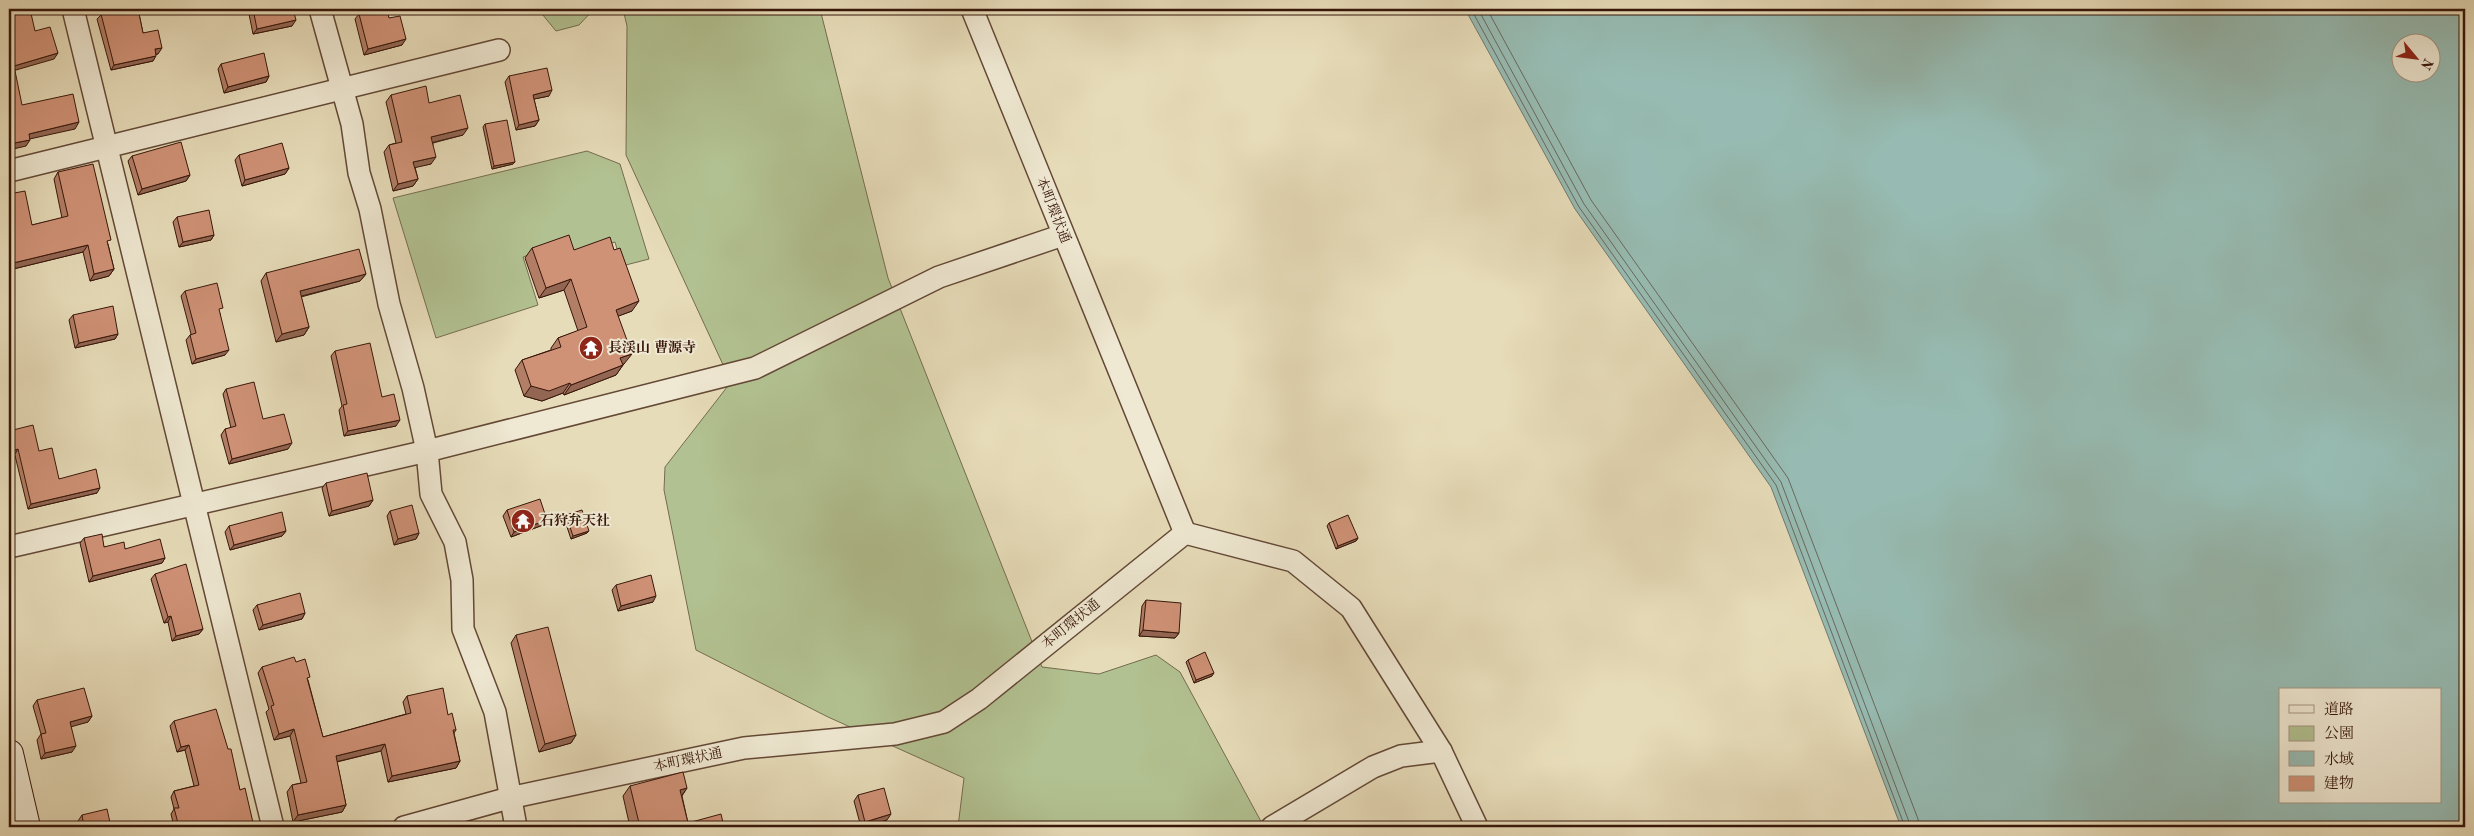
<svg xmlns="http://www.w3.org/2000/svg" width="2474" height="836" font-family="'Old Standard TT','Noto Serif JP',serif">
	<rect width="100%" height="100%" fill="#e7dcb9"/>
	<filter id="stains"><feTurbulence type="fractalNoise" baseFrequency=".004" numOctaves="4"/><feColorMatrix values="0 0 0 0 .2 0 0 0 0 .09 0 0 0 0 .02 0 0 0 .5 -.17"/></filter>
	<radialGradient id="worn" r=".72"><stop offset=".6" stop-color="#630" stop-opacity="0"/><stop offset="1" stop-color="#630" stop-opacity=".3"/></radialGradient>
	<g fill="#b2c191" stroke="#746c4e">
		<path d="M 538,9 L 594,9 L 579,25 L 556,31 Z"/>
		<path d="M 623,9 L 820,9 L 888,278 L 1042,667 L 1099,674 L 1156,655 L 1180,672 L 1264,827 L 958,827 L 964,778 L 828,717 L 696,650 L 664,490 L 665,467 L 731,382 L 626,155 L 627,26 Z"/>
		<path d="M 587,151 L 620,164 L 649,259 L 622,266 L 615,242 L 569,256 L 565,242 L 523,257 L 538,305 L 436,338 L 393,198 Z"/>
	</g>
	<path fill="#97bbb2" stroke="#71796f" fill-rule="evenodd" d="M 1465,9 L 2465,9 L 2465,827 L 1901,827 L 1771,487 L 1575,209 ZM 2402,42 L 2432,42 L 2432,72 L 2402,72 ZM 2280,690 L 2440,690 L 2440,802 L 2280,802 Z"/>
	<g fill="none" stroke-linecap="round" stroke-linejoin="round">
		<g stroke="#67685e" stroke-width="1">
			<path d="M 1471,9 L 1579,207 L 1776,485 L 1905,827"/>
			<path d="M 1478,9 L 1584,204 L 1781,482 L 1911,827"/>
			<path d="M 1487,9 L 1591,200 L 1788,478 L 1918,819 L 1919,827"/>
		</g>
		<g stroke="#634836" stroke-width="24">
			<g id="minor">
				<path d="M 73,9 L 273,827"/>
				<path d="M 320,9 L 352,124 L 359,173 L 370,209 L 389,304 L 413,388 L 427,451 L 431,494 L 455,542 L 462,580 L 463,629 L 495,712 L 516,827"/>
				<path d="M 9,171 L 499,50"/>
				<path d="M 1185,533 L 1293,561 L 1351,608 L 1441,751 L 1477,827"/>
				<path d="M 9,547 L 427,451 L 755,368 L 939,277 L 1063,235"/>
				<path d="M 404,827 L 509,798 L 744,748 L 895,734 L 944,722 L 979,699 L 1185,533 L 972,9"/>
				<path d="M 1272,827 L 1373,767 L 1401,756 L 1441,751"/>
			</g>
		</g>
		<g stroke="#37160a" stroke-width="30">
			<path id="secondary" d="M 9,754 L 26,827"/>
		</g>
		<use href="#minor" stroke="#efe8d2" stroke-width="21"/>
		<use href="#secondary" stroke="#efe8d2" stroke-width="28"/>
	</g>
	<g fill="#b37e66" stroke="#37160a">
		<path d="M 99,9 L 138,9 L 143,33 L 158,54 L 156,54 L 153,61 L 111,70 L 97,19 L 101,15 Z"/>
		<path d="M 248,9 L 293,9 L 292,26 L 253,34 Z"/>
		<path d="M 379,12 L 389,18 L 402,45 L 364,55 L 355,19 L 359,14 Z"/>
		<path d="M 221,64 L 269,76 L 266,82 L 224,93 L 218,69 Z"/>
		<path d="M 509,76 L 549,96 L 534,99 L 539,120 L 535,126 L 516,130 L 505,82 Z"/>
		<path d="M 391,95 L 429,103 L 463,135 L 433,143 L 431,164 L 415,167 L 418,179 L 413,186 L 393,191 L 384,152 L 389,145 L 396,143 L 386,102 Z"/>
		<path d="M 485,124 L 515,162 L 513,164 L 492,169 L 483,127 Z"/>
		<path d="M 239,155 L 289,168 L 285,174 L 242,186 L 235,160 Z"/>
		<path d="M 132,156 L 190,175 L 186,181 L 138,195 L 128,161 Z"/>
		<path d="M 58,172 L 108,244 L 114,269 L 109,276 L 90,281 L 83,252 L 9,270 L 32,225 L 62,218 L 54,179 Z"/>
		<path d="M 177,217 L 214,235 L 211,240 L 179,247 L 173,222 Z"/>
		<path d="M 532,248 L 574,250 L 632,311 L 618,316 L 624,364 L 623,365 L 616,375 L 564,395 L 563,393 L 542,401 L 524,396 L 515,370 L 522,360 L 551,350 L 551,348 L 558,338 L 578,331 L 564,290 L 539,298 L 525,258 Z"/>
		<path d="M 266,273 L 366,274 L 360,281 L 301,297 L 309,327 L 304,335 L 276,342 L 261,281 Z"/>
		<path d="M 185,291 L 220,313 L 225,355 L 192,364 L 186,340 L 190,335 L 191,334 L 181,296 Z"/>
		<path d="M 73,315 L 118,334 L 115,339 L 75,348 L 69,320 Z"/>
		<path d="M 335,351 L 382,397 L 396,426 L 344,436 L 339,410 L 342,406 L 331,356 Z"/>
		<path d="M 226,389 L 263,419 L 288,449 L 229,464 L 221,435 L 225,429 L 231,428 L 223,394 Z"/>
		<path d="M 9,431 L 39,451 L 59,479 L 97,493 L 28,509 Z"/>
		<path d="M 326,483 L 373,500 L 369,506 L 329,516 L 322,488 Z"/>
		<path d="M 507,510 L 543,525 L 511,537 L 503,516 Z"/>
		<path d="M 390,511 L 419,533 L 416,539 L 394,545 L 387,516 Z"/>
		<path d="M 566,515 L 587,533 L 571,539 L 564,518 Z"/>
		<path d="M 1329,523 L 1358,538 L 1356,541 L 1336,549 L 1327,526 Z"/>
		<path d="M 229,526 L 286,531 L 282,536 L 230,550 L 225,532 Z"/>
		<path d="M 84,538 L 104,547 L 125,549 L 165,558 L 162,563 L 89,582 L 80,543 Z"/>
		<path d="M 155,574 L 203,629 L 199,634 L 172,641 L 168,622 L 164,623 L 151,579 Z"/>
		<path d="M 616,585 L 653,602 L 618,611 L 612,590 Z"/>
		<path d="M 1146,600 L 1179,633 L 1175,638 L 1139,636 L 1142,606 Z"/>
		<path d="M 257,605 L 305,613 L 302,619 L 259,630 L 253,610 Z"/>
		<path d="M 516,635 L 576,735 L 571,743 L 539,752 L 511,643 Z"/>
		<path d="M 1188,660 L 1212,676 L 1194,683 L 1186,662 Z"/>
		<path d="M 296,662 L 308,680 L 323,737 L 406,714 L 403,702 L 407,696 L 448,715 L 456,730 L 454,733 L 460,761 L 456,768 L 388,782 L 381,751 L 337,762 L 346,805 L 342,812 L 293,822 L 287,792 L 292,785 L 301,783 L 290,736 L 274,740 L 266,712 L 269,709 L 258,673 L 262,667 Z"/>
		<path d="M 37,700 L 92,716 L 88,722 L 71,726 L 72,752 L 41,759 L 37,740 L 41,734 L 33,706 Z"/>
		<path d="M 174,721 L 228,749 L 240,790 L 254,827 L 174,827 L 171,814 L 174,809 L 171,797 L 174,791 L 194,786 L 185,750 L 177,752 L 170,726 Z"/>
		<path d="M 630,786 L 687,788 L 682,796 L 688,823 L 724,827 L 630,827 L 623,796 Z"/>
		<path d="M 858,795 L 887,820 L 861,827 L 854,801 Z"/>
		<path d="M 82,815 L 111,827 L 79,827 L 78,821 Z"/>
	</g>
	<g fill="#926653" stroke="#37160a">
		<path d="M 296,20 L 292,26 L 253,34 L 257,29 Z"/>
		<path d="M 406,39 L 402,45 L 364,55 L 368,49 Z"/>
		<path d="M 162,48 L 158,54 L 151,55 L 155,49 Z"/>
		<path d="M 58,53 L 54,59 L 9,72 L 14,66 Z"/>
		<path d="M 156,56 L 153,61 L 111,70 L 114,65 Z"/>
		<path d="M 269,76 L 266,82 L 224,93 L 228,87 Z"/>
		<path d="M 552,90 L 549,96 L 529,100 L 533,95 Z"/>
		<path d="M 539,120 L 535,126 L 516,130 L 519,125 Z"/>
		<path d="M 79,122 L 75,129 L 25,140 L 29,134 Z"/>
		<path d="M 468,128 L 463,135 L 426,144 L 431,137 Z"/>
		<path d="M 30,140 L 26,146 L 9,150 L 9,144 Z"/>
		<path d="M 436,157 L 431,164 L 409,169 L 413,162 Z"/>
		<path d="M 515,162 L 513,164 L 492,169 L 494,166 Z"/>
		<path d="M 289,168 L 285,174 L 242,186 L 245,180 Z"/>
		<path d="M 190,175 L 186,181 L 138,195 L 142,189 Z"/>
		<path d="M 418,179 L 413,186 L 393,191 L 398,184 Z"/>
		<path d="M 214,235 L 211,240 L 179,247 L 183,242 Z"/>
		<path d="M 88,245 L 83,252 L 9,270 L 9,264 Z"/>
		<path d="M 114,269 L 109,276 L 90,281 L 94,274 Z"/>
		<path d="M 366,274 L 360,281 L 294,298 L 300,291 Z"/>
		<path d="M 571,279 L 564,290 L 539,298 L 546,288 Z"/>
		<path d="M 639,301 L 632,311 L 608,320 L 616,310 Z"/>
		<path d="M 309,327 L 304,335 L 276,342 L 282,334 Z"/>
		<path d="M 118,334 L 115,339 L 75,348 L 79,343 Z"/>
		<path d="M 229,350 L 225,355 L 192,364 L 196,359 Z"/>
		<path d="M 632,354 L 624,364 L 613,368 L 620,358 Z"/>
		<path d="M 623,365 L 616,375 L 564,395 L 571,385 Z"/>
		<path d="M 570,383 L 563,393 L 542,401 L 524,396 L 531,386 Z"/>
		<path d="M 400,420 L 396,426 L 344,436 L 348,431 Z"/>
		<path d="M 292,443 L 288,449 L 229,464 L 232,459 Z"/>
		<path d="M 18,449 L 15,454 L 9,456 L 9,452 Z"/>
		<path d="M 100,488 L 97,493 L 28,509 L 31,504 Z"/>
		<path d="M 373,500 L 369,506 L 329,516 L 332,511 Z"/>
		<path d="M 547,520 L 543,525 L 511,537 L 514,532 Z"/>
		<path d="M 286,531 L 282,536 L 230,550 L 234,545 Z"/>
		<path d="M 589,531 L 587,533 L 571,539 L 573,536 Z"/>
		<path d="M 419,533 L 416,539 L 394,545 L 398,539 Z"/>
		<path d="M 1358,538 L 1356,541 L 1336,549 L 1338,546 Z"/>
		<path d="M 165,558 L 162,563 L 89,582 L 93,576 Z"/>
		<path d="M 656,596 L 653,602 L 618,611 L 621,606 Z"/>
		<path d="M 305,613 L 302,619 L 259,630 L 263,625 Z"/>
		<path d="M 171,616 L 168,622 L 164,623 L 168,617 Z"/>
		<path d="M 203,629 L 199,634 L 172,641 L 176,636 Z"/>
		<path d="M 1143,630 L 1179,633 L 1175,638 L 1139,636 Z"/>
		<path d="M 1214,673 L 1212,676 L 1194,683 L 1196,680 Z"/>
		<path d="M 92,716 L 88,722 L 67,728 L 70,722 Z"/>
		<path d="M 294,729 L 290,736 L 274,740 L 279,734 Z"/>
		<path d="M 576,735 L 571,743 L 539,752 L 545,744 Z"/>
		<path d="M 385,744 L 381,751 L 331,763 L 336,756 Z"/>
		<path d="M 189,745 L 185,750 L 177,752 L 181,747 Z"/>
		<path d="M 76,746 L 72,752 L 41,759 L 45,753 Z"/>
		<path d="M 460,761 L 456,768 L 388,782 L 392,776 Z"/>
		<path d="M 687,788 L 680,798 L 680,790 Z"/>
		<path d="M 346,805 L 342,812 L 293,822 L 298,815 Z"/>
		<path d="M 891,814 L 887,820 L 861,827 L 865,822 Z"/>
	</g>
	<g fill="#d09277" stroke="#37160a">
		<path d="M 9,9 L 30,9 L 35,31 L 50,27 L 58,53 L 14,66 L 22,105 L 73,94 L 79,122 L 29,134 L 30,140 L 9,144 Z"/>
		<path d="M 104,9 L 138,9 L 143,33 L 158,30 L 162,48 L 155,49 L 156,56 L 114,65 L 101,14 L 105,13 Z"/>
		<path d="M 253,9 L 293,9 L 296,20 L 257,29 Z"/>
		<path d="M 378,9 L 379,12 L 387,10 L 389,18 L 400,16 L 406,39 L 368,49 L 359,14 Z"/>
		<path d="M 264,53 L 269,76 L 228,87 L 221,64 Z"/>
		<path d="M 547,68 L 552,90 L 533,95 L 539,120 L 519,125 L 509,76 Z"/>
		<path d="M 426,86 L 429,103 L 460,95 L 468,128 L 431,137 L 436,157 L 413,162 L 418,179 L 398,184 L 389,145 L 402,142 L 391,95 Z"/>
		<path d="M 507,120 L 515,162 L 494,166 L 485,124 Z"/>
		<path d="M 181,142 L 190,175 L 142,189 L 132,156 Z"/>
		<path d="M 282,143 L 289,168 L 245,180 L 239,155 Z"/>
		<path d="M 93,164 L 111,240 L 107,241 L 114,269 L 94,274 L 88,245 L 9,264 L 9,194 L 25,191 L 32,225 L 68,216 L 58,172 Z"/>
		<path d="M 209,210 L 214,235 L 183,242 L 177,217 Z"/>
		<path d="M 569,235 L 574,250 L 610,237 L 614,250 L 620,248 L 639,301 L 616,310 L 632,354 L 620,358 L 623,365 L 571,385 L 570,383 L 549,391 L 531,386 L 522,360 L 561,347 L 558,338 L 587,327 L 571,279 L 546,288 L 532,248 Z"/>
		<path d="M 359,249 L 366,274 L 300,291 L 309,327 L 282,334 L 266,273 Z"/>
		<path d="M 217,283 L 223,308 L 219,309 L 229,350 L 196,359 L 190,335 L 196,333 L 185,291 Z"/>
		<path d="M 113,306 L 118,334 L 79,343 L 73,315 Z"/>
		<path d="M 370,343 L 382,397 L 394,394 L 400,420 L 348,431 L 343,405 L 347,404 L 335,351 Z"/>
		<path d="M 254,382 L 263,419 L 284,414 L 292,443 L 232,459 L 225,429 L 236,426 L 226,389 Z"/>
		<path d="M 33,425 L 39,451 L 52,448 L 59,479 L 96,469 L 100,488 L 31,504 L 18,449 L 9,452 L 9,431 Z"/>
		<path d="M 367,473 L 373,500 L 332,511 L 326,483 Z"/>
		<path d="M 540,499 L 547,520 L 514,532 L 507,510 Z"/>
		<path d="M 412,505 L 419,533 L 398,539 L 390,511 Z"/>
		<path d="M 582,510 L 589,531 L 573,536 L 566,515 Z"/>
		<path d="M 282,512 L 286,531 L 234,545 L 229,526 Z"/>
		<path d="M 1348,515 L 1358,538 L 1338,546 L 1329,523 Z"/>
		<path d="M 102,534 L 104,547 L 124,542 L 125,549 L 160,539 L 165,558 L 93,576 L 84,538 Z"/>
		<path d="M 186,564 L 203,629 L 176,636 L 171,616 L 168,617 L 155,574 Z"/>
		<path d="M 651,575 L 656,596 L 621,606 L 616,585 Z"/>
		<path d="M 300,593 L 305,613 L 263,625 L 257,605 Z"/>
		<path d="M 1146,600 L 1181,603 L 1179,633 L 1143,630 Z"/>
		<path d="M 548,627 L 576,735 L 545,744 L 516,635 Z"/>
		<path d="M 1205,652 L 1214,673 L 1196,680 L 1188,660 Z"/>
		<path d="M 294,657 L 296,662 L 305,659 L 310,677 L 307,678 L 323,737 L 411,713 L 407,696 L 443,688 L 448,715 L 452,713 L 456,730 L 453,730 L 460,761 L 392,776 L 385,744 L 336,756 L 346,805 L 298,815 L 292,785 L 307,782 L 294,729 L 279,734 L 271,706 L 274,705 L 262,667 Z"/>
		<path d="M 84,688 L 92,716 L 70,722 L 76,746 L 45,753 L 41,734 L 46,733 L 37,700 Z"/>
		<path d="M 216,709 L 228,749 L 231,749 L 240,790 L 245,788 L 254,827 L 179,827 L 174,808 L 179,808 L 174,791 L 199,785 L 189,745 L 181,747 L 174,721 Z"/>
		<path d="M 683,772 L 687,788 L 680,790 L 688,823 L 721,814 L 724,827 L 640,827 L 630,786 Z"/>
		<path d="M 884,788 L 891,814 L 865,822 L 858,795 Z"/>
		<path d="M 107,809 L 111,827 L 84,827 L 82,815 Z"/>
	</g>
	<defs>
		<g id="temple-disc" transform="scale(1.25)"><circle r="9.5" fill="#8f2418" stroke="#efe8d2"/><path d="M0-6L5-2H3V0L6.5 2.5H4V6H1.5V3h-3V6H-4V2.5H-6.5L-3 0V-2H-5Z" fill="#fff"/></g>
	</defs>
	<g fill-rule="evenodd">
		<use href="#temple-disc" x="591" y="348"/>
		<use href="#temple-disc" x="523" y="521"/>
	</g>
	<g text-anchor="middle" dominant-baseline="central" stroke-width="4" stroke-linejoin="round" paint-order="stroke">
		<g font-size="14" fill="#37160a" stroke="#efe8d2">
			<text transform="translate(1053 210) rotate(68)">本町環状通</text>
			<text transform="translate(1071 624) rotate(-39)">本町環状通</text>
			<text transform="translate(688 760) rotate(-12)">本町環状通</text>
		</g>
		<g font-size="14" font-weight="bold" fill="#37160a" stroke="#efe8d2" text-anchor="start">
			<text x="608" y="348">長渓山 曹源寺</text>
			<text x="540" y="521">石狩弁天社</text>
		</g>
	</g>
	<rect width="2474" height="836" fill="none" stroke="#e7dcb9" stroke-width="30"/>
	<rect x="10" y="10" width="2454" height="816" fill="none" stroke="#37160a" stroke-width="2.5"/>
	<rect x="15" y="15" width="2444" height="806" fill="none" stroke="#37160a"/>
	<rect x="2279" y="688" width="162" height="115" fill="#efe8d2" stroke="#a59482"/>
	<rect x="2289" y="705" width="25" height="8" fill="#efe8d2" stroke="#a59482"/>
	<text x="2324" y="714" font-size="15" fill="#37160a">道路</text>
	<rect x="2289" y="726" width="25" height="15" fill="#b2c191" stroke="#a59482"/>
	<text x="2324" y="738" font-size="15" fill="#37160a">公園</text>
	<rect x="2289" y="751" width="25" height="15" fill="#97bbb2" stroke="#a59482"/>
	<text x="2324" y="764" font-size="15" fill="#37160a">水域</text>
	<rect x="2289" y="776" width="25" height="15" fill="#d09277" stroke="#a59482"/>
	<text x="2324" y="788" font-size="15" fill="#37160a">建物</text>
	<g transform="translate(2416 58) rotate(119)"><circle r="24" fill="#efe8d2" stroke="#a59482"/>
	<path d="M0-4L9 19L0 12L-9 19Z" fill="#8f2418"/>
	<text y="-8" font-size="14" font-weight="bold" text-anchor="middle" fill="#37160a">N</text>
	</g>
	<rect width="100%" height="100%" filter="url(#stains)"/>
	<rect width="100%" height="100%" fill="url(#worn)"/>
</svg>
